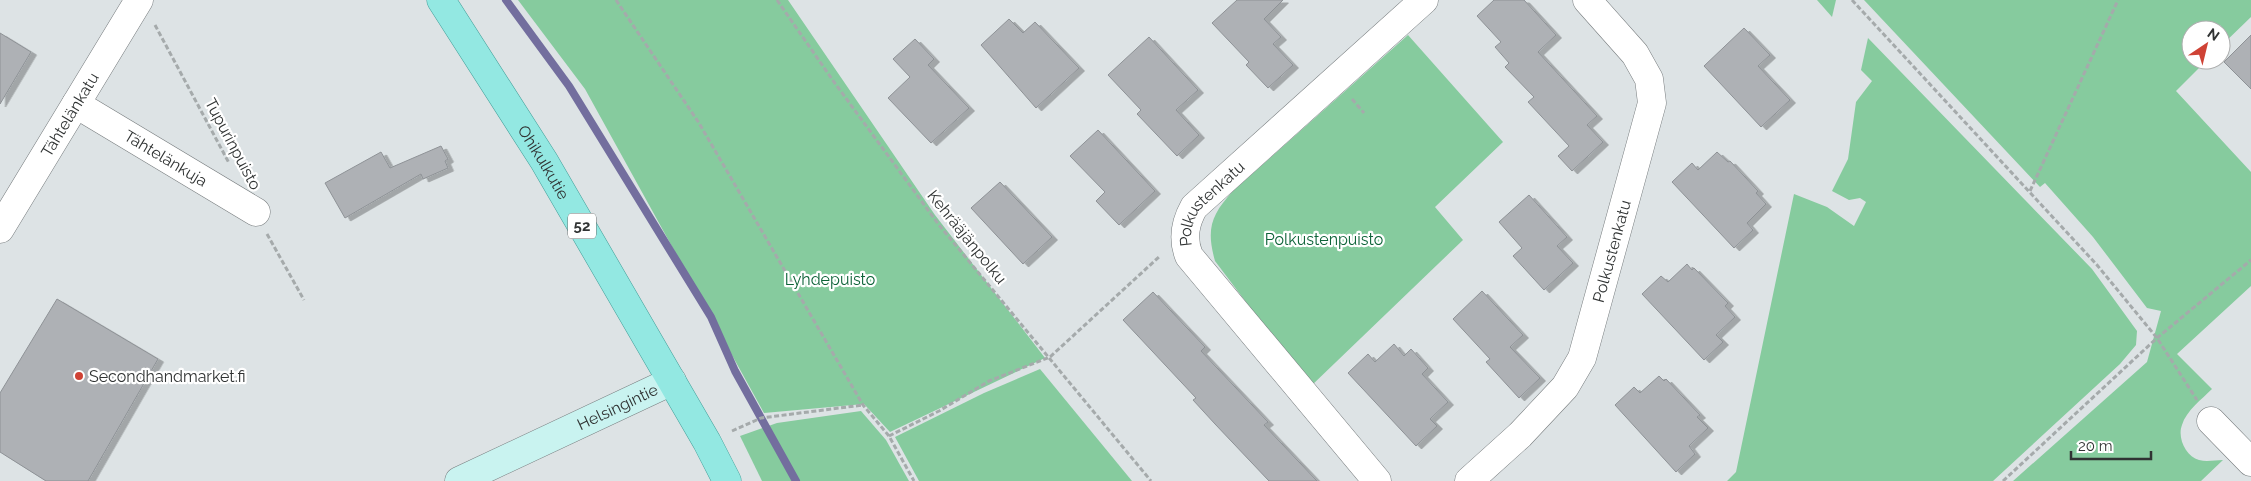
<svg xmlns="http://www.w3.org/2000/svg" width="2251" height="481" font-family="Raleway,sans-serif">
	<defs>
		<filter id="shadow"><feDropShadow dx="5.5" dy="3" stdDeviation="0" flood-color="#0004"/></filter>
	</defs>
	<rect width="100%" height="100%" fill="#dde3e5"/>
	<g fill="#86cb9e">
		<path d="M 518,0 L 788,0 L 935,215 L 1045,358 L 890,432 L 864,404 L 764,413 L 585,89 Z"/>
		<path d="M 1817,0 L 1836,0 L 1832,17 Z"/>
		<path d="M 1864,0 L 2251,0 L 2251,17 L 2221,46 L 2221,30 L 2191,30 L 2191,60 L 2207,60 L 2176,91 L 2251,172 L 2251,286 L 2177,354 L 2212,389 C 2202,399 2186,411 2182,425 C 2177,438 2186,456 2199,460 C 2207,462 2215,460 2223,460 L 2201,481 L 2013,481 L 2147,362 L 2161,311 L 2147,308 L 2093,237 L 2045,183 L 2040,187 Z"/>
		<path d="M 1408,35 L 1503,142 L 1435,207 L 1463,240 L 1310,387 L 1215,261 C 1206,229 1211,215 1233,191 Z"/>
		<path d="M 1868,38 L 2092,269 L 2137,331 L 2136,345 L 2120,364 L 1993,481 L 1727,481 L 1736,472 L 1794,194 L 1827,207 L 1854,226 L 1866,202 L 1860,198 L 1849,200 L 1832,191 L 1848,159 L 1856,102 L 1872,81 L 1861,70 Z"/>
		<path d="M 1040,369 L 1132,481 L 919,481 L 895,437 L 984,393 Z"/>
		<path d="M 861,411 L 886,440 L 909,481 L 762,481 L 740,436 L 777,423 Z"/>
	</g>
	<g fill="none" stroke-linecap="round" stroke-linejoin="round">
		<path stroke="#736e9e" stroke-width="8" d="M 506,0 L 569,86 L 711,317 L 735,371 L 796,481"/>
	</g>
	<g fill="#aeb1b5" stroke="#8e9296" filter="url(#shadow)">
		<path d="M 1237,0 L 1283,0 L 1264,19 L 1281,37 L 1273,44 L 1293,65 L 1268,88 L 1246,65 L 1249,62 L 1212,23 Z"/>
		<path d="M 1494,0 L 1524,0 L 1556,35 L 1538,52 L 1597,116 L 1587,125 L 1603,142 L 1572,171 L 1558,156 L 1569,146 L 1528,102 L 1534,97 L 1505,67 L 1509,63 L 1495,47 L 1501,42 L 1477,16 Z"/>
		<path d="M 1009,19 L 1023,33 L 1035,22 L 1079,68 L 1036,108 L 981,45 Z"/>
		<path d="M 1744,28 L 1770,55 L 1758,66 L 1790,100 L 1761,127 L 1704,66 Z"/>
		<path d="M 0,33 L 31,52 L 0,104 Z"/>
		<path d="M 2251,35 L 2251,89 L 2224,62 Z"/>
		<path d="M 1149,37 L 1198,90 L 1176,110 L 1199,135 L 1177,156 L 1137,114 L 1141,110 L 1108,75 Z"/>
		<path d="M 915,39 L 934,59 L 928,65 L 969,108 L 931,143 L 888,98 L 910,77 L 893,59 Z"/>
		<path d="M 1098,130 L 1155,191 L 1119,225 L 1096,201 L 1105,192 L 1070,156 Z"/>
		<path d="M 441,146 L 448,159 L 445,161 L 448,168 L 423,179 L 421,174 L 345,218 L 325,183 L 381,152 L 390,168 Z"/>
		<path d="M 1717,152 L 1728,162 L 1730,161 L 1758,191 L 1756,193 L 1766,204 L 1747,223 L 1753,230 L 1734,248 L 1672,182 L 1692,163 L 1698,170 Z"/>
		<path d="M 1000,182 L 1052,237 L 1023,264 L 971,208 Z"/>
		<path d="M 1529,195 L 1567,237 L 1557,246 L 1573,263 L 1544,290 L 1513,256 L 1522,248 L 1499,222 Z"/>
		<path d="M 1687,264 L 1692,270 L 1694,268 L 1728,303 L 1725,306 L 1735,317 L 1716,335 L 1723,342 L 1704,360 L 1642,294 L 1661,276 L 1668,282 Z"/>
		<path d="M 1482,291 L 1523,335 L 1510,347 L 1540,378 L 1519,398 L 1486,362 L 1490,359 L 1453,319 Z"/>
		<path d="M 1153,292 L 1205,347 L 1201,351 L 1268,422 L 1264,425 L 1317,481 L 1269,481 L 1215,424 L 1193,400 L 1196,398 L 1123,320 Z"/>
		<path d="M 57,299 L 158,359 L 88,481 L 46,481 L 0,452 L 0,393 Z"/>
		<path d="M 1394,344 L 1404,356 L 1411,349 L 1428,368 L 1422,374 L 1448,402 L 1430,419 L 1437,426 L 1416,446 L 1348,373 L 1368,354 L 1375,362 Z"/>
		<path d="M 1659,376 L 1664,381 L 1666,379 L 1700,415 L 1697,417 L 1708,428 L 1689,446 L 1695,454 L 1676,472 L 1615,405 L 1634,387 L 1640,393 Z"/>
	</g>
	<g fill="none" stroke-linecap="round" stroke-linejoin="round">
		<g stroke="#777c7e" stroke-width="29">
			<g id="street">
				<path id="s1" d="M 76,104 L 256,212"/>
				<path id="s2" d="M 0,229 L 139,0"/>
				<path d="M 2211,421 L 2251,462"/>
				<path id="s3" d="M 1377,481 L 1189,256 C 1182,238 1185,223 1194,207 L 1424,0"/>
				<path id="s4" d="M 1469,481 L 1520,435 L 1565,387 L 1582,358 L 1652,103 L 1649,79 L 1635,54 L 1587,0"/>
			</g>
		</g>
		<g stroke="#777c7e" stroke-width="29">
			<g id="secondary">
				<path id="s5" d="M 459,481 L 672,381"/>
			</g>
		</g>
		<g stroke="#429e98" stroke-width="29">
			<g id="primary">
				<path id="s6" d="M 441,0 L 544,161 L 707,442 L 727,481"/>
			</g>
		</g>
		<g stroke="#a5aaab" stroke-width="3" stroke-dasharray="5 2.5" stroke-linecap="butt">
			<path d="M 616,0 L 699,123 L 863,405 L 889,436 L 914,481"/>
			<path d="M 777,0 L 834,82 L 939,225 L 1151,481"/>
			<path d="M 1852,0 L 2097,265 L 2157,338 L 2197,400"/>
			<path d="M 155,25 L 229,163"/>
			<path d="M 1352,99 L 1364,113"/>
			<path d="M 2030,191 L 2118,0"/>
			<path d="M 267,234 L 304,300"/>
			<path d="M 732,431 L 761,418 L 863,405"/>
			<path d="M 889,436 L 939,411 L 989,381 L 1050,357 L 1160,256"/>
			<path d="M 2003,481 L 2157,338 L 2251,260"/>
		</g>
		<use href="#street" stroke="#fff" stroke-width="28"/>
		<use href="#secondary" stroke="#c9f3f0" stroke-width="28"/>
		<use href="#primary" stroke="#93e8e2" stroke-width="28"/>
	</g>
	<circle fill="#cf4235" stroke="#fff" stroke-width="2" cx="79" cy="376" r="5"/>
	<g text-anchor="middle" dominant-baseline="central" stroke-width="4.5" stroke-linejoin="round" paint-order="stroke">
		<rect fill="#fff" stroke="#6e7070" stroke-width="1" x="568" y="213.5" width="28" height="25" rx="4"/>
		<g font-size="15" font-weight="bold" fill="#303333">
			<text x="582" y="226">52</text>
		</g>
		<g font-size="16" fill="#303333" stroke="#fff">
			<text stroke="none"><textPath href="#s2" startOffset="134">Tähtelänkatu</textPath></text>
			<text transform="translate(233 144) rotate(62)">Tupurinpuisto</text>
			<text stroke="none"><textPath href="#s1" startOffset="105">Tähtelänkuja</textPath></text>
			<text stroke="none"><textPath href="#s6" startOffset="192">Ohikulkutie</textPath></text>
			<text stroke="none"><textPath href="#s3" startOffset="356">Polkustenkatu</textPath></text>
			<text transform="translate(967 237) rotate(51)">Kehrääjänpolku</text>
			<text stroke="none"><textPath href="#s4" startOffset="279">Polkustenkatu</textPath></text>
			<text stroke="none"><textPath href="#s5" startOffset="175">Helsingintie</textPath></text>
		</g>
		<g font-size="16" fill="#0d6338" stroke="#fff">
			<text x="1324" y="239">Polkustenpuisto</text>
			<text x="830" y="279">Lyhdepuisto</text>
		</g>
		<g font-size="16" fill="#303333" stroke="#fff" text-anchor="start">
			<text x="89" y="376">Secondhandmarket.fi</text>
		</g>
	</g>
	<g transform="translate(2206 45) rotate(35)"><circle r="24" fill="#ffffff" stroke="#acadad"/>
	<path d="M0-4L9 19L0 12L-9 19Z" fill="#cf4235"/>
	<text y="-8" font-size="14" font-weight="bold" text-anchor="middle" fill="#303333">N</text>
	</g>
	<path d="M2071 451v8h80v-8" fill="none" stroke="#303333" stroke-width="2.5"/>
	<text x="2078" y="451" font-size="15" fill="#303333" stroke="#ffffff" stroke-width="4" paint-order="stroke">20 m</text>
</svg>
